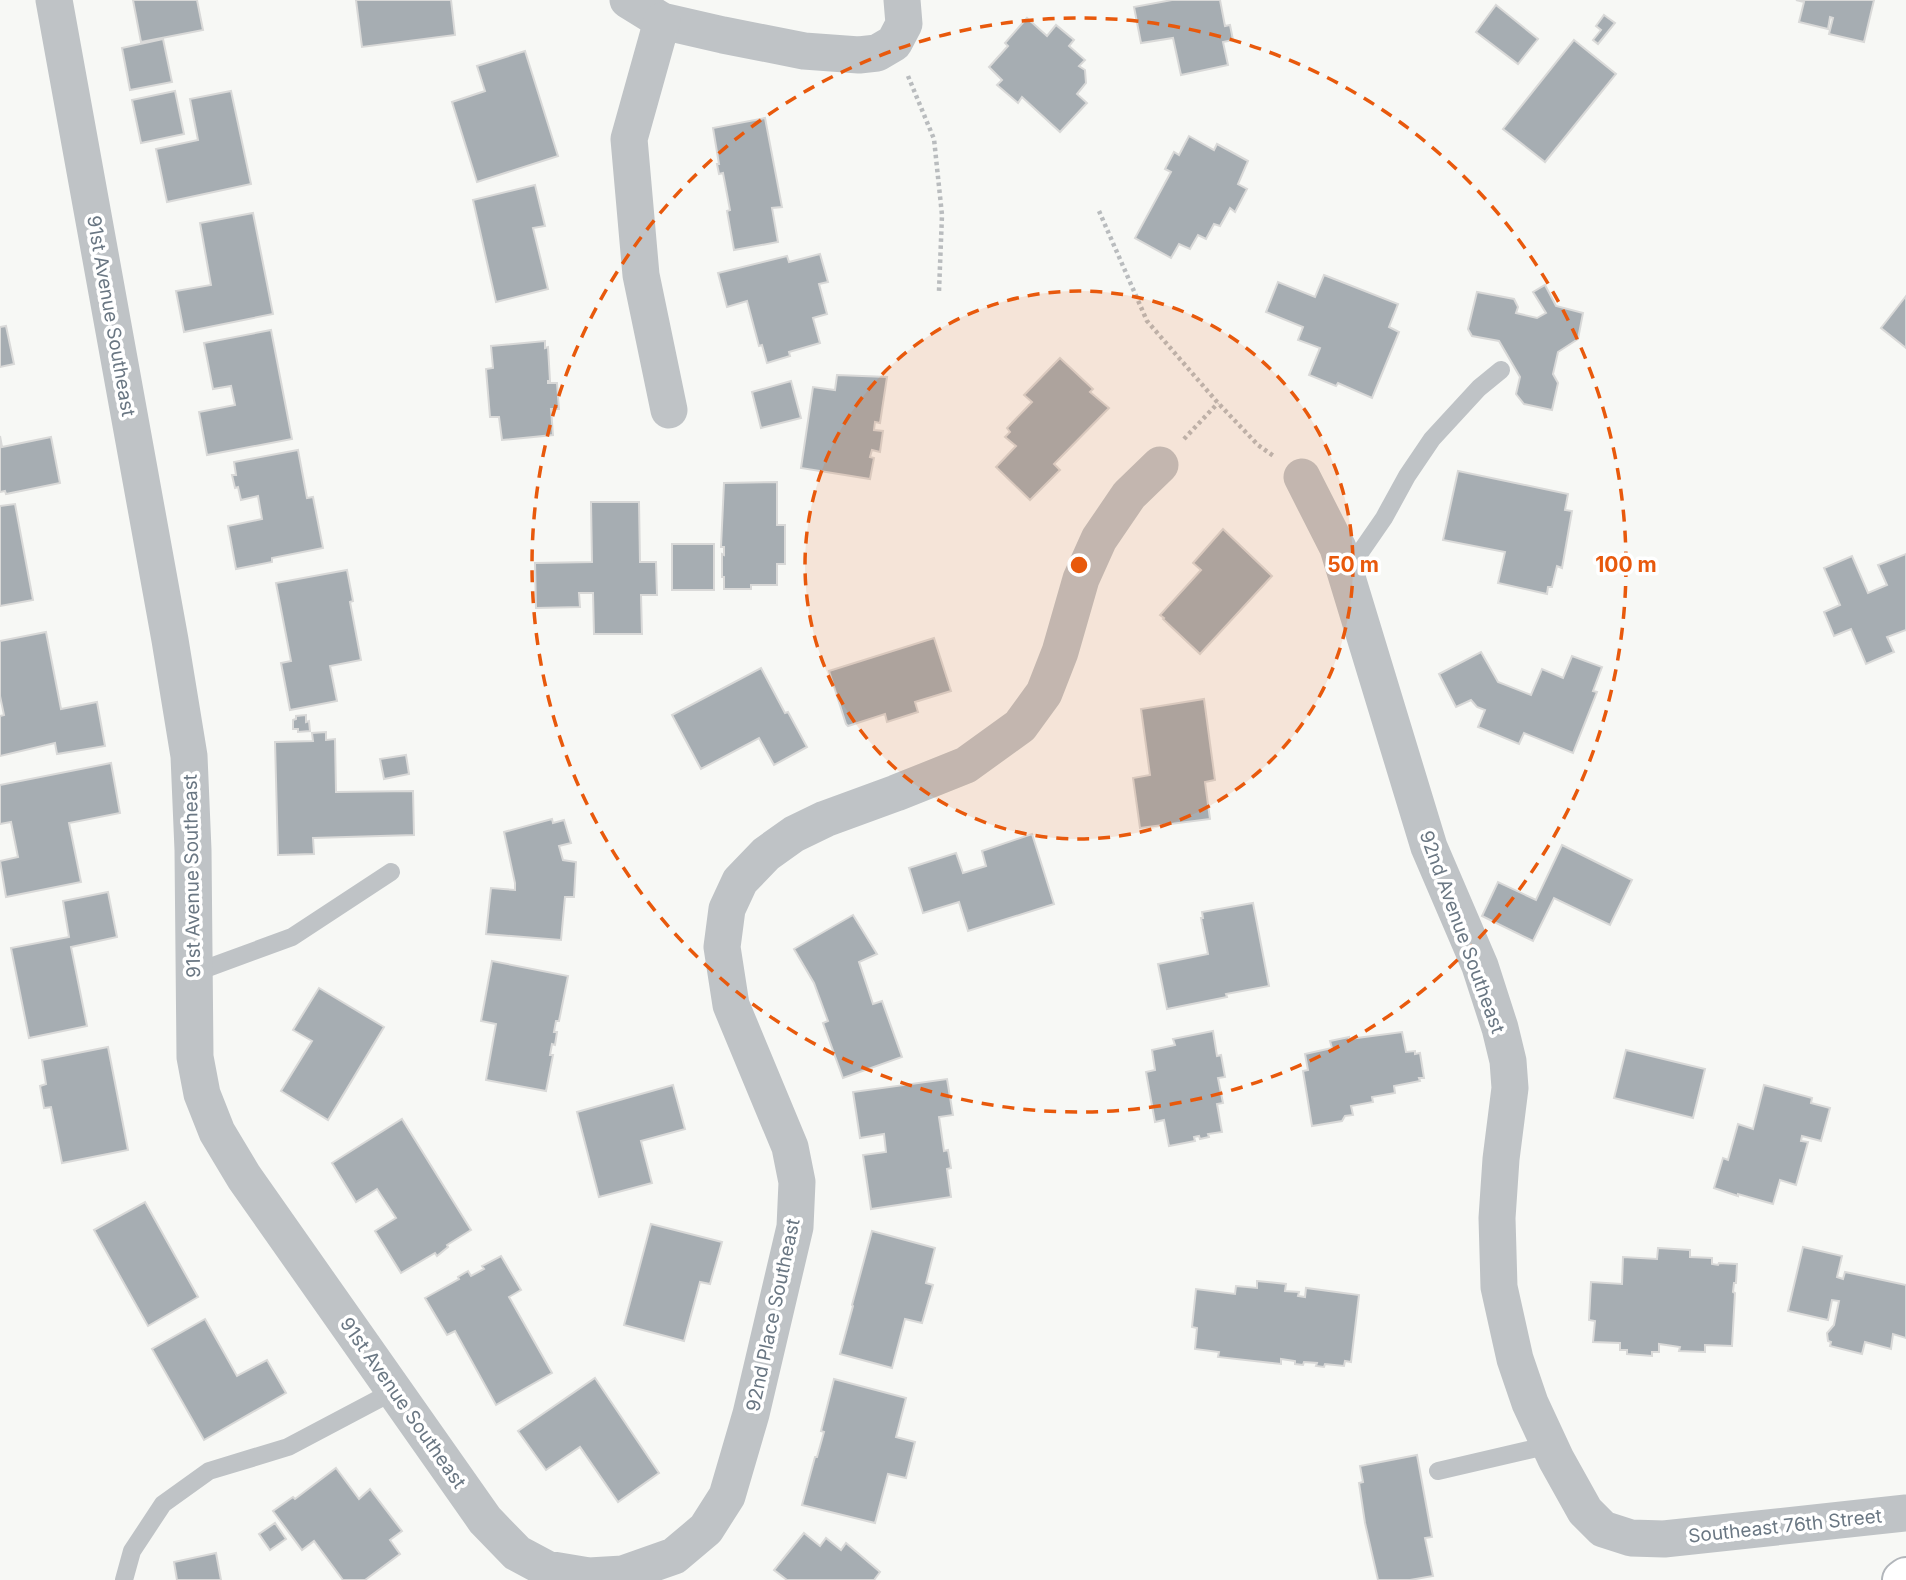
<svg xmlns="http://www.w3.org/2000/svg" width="1906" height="1580" font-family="Inter,sans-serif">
	<rect width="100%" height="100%" fill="#f7f8f5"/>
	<g fill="#a6adb2" stroke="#d9d9d8" stroke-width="2">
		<path d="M 133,0 L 197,0 L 203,30 L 141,42 Z"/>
		<path d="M 356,0 L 451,0 L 455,35 L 362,47 Z"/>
		<path d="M 1172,0 L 1220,0 L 1225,26 L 1230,25 L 1233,40 L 1223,42 L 1228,65 L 1181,75 L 1173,38 L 1141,43 L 1134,7 Z"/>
		<path d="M 1796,0 L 1874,0 L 1864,42 L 1829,34 L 1833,18 L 1830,17 L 1828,29 L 1799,22 L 1804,2 Z"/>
		<path d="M 1496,5 L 1538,39 L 1518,64 L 1476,32 Z"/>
		<path d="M 1604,15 L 1615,23 L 1598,44 L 1593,40 L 1601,30 L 1596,26 Z"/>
		<path d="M 1027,18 L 1047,36 L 1056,25 L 1074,40 L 1069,46 L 1085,60 L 1079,66 L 1085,70 L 1086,83 L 1077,94 L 1087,103 L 1060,132 L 1022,97 L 1018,103 L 997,85 L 1002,80 L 989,67 L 1008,46 L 1005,43 Z"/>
		<path d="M 163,39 L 172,82 L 130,90 L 122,48 Z"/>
		<path d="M 1574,40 L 1616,74 L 1545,162 L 1503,129 Z"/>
		<path d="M 525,51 L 558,156 L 477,182 L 452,102 L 485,91 L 477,66 Z"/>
		<path d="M 175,91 L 184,134 L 141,143 L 132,100 Z"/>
		<path d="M 231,91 L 251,184 L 167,202 L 156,149 L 198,140 L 190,99 Z"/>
		<path d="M 765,118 L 782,207 L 772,208 L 778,242 L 734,250 L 727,211 L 730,210 L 723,173 L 719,174 L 717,164 L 719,164 L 713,128 Z"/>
		<path d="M 1189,136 L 1214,150 L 1217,144 L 1248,161 L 1238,184 L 1247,189 L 1235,212 L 1230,208 L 1220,226 L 1214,224 L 1206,239 L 1198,235 L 1190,249 L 1179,244 L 1171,258 L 1135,238 L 1171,172 L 1165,169 L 1174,152 L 1179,155 Z"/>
		<path d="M 535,185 L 545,226 L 533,228 L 548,289 L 496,302 L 473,200 Z"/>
		<path d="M 253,213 L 273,314 L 184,332 L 176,291 L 211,285 L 200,223 Z"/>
		<path d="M 820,254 L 828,282 L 819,284 L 827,314 L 813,318 L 820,343 L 789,352 L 790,356 L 767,363 L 762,345 L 759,346 L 747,301 L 727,307 L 718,273 L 787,256 L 789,262 Z"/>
		<path d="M 1324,275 L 1398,304 L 1389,327 L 1399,332 L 1372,398 L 1338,383 L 1336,386 L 1309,375 L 1320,348 L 1298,340 L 1303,327 L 1266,312 L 1278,282 L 1315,297 Z"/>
		<path d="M 1545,285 L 1556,306 L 1583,313 L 1578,339 L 1558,352 L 1553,374 L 1558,383 L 1552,410 L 1524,404 L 1516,394 L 1520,377 L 1499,341 L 1472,336 L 1468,329 L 1477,292 L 1514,299 L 1518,307 L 1516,313 L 1537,318 L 1546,313 L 1533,292 Z"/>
		<path d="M 1906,296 L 1906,348 L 1881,328 Z"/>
		<path d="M 6,326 L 14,364 L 0,367 L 0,327 Z"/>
		<path d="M 271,330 L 292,439 L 207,455 L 199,412 L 235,405 L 231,386 L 213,389 L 204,343 Z"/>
		<path d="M 545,341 L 545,348 L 548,347 L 550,381 L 548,381 L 548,383 L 557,383 L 559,409 L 551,409 L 553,435 L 502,440 L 499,417 L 490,417 L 486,369 L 493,368 L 491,346 Z"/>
		<path d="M 1060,358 L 1093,389 L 1090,392 L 1109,408 L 1054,464 L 1060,470 L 1030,500 L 996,467 L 1016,446 L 1005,437 L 1010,432 L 1007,428 L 1032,402 L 1024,395 Z"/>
		<path d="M 837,375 L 887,377 L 880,423 L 875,422 L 874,430 L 883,431 L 880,452 L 872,450 L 870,457 L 874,458 L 870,479 L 801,468 L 813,387 L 835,390 Z"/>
		<path d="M 791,381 L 801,418 L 761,428 L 752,392 Z"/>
		<path d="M 0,436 L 2,447 L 51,437 L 60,483 L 6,494 L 5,491 L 0,492 Z"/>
		<path d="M 298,450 L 307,498 L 313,497 L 323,548 L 272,558 L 272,562 L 236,569 L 228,526 L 262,519 L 258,496 L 241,500 L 238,487 L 235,488 L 232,475 L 236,475 L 234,462 Z"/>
		<path d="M 1458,471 L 1568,494 L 1565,510 L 1572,511 L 1562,568 L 1557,566 L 1552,587 L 1548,587 L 1547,594 L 1498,583 L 1505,552 L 1443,540 Z"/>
		<path d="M 777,482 L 777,525 L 785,525 L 785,564 L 777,564 L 777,585 L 751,585 L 751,589 L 724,589 L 724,577 L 722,577 L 722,554 L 724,555 L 724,547 L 721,547 L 724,483 Z"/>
		<path d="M 591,502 L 639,502 L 640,562 L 656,562 L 657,595 L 641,595 L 642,634 L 594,634 L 593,593 L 579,593 L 580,607 L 536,608 L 535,563 L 592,562 Z"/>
		<path d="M 15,504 L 33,600 L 0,606 L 0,506 Z"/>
		<path d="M 1223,529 L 1272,576 L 1200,654 L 1163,619 L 1164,618 L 1160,615 L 1201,570 L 1193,563 Z"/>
		<rect x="672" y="544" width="42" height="46"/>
		<path d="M 1906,554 L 1906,630 L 1887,637 L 1894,652 L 1866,664 L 1851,629 L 1834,636 L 1824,612 L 1840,605 L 1824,568 L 1852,556 L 1868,593 L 1887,585 L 1878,565 Z"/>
		<path d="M 347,570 L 353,601 L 350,602 L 361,660 L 330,666 L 337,701 L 290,710 L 281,663 L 291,661 L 276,583 Z"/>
		<path d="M 46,632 L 61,709 L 97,702 L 105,746 L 57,754 L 55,743 L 0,756 L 0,716 L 4,715 L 0,696 L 0,641 Z"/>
		<path d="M 934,638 L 951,691 L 915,702 L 918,712 L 887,722 L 885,714 L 848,726 L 846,724 L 829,671 Z"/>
		<path d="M 1481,652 L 1498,682 L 1531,695 L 1542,669 L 1563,678 L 1572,656 L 1602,667 L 1593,691 L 1597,692 L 1573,753 L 1524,733 L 1519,744 L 1478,727 L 1485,710 L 1477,707 L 1471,700 L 1456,707 L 1439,674 Z"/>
		<path d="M 761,668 L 785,713 L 788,712 L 807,747 L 774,765 L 759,738 L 701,769 L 672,715 Z"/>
		<path d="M 1204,699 L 1215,780 L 1205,782 L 1210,819 L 1140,828 L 1133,778 L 1150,775 L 1141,709 Z"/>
		<path d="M 306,715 L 306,722 L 309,721 L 310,731 L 298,732 L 298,729 L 293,729 L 293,720 L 296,719 L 296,716 Z"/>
		<path d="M 326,732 L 326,740 L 335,739 L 336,792 L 413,791 L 414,835 L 313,838 L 314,854 L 278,855 L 275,742 L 313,741 L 312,733 Z"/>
		<path d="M 406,755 L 409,774 L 384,779 L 380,759 Z"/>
		<path d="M 111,763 L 120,813 L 69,823 L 81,882 L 6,897 L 0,861 L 18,857 L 11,822 L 0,824 L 0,785 Z"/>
		<path d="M 552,819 L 553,823 L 564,820 L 571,843 L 559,846 L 563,860 L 576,862 L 574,897 L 565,897 L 561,940 L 486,934 L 491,888 L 515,890 L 515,883 L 504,832 Z"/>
		<path d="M 1032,834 L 1054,904 L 968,931 L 959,902 L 923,913 L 909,868 L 956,853 L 963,873 L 986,866 L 982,851 Z"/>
		<path d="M 1562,845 L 1632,880 L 1610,925 L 1554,898 L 1533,941 L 1482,916 L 1498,882 L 1536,900 Z"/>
		<path d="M 108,892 L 117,937 L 71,947 L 87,1026 L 29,1038 L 11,948 L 69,937 L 63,901 Z"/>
		<path d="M 1253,903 L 1269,986 L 1226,994 L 1227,997 L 1167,1009 L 1158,964 L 1208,954 L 1201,918 L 1203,918 L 1202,912 Z"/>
		<path d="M 853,915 L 877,954 L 859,962 L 873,1004 L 882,1001 L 902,1057 L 843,1078 L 823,1023 L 828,1021 L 814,983 L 794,949 Z"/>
		<path d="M 492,961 L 568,976 L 559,1021 L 556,1021 L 554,1032 L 557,1032 L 555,1045 L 552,1044 L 550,1055 L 553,1055 L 546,1091 L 486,1080 L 496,1024 L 481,1021 Z"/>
		<path d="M 319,988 L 384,1027 L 328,1120 L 281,1091 L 312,1041 L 293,1030 Z"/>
		<path d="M 1213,1031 L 1217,1056 L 1221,1055 L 1225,1077 L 1218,1078 L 1223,1103 L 1217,1104 L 1222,1132 L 1208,1134 L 1209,1137 L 1200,1139 L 1199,1136 L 1194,1137 L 1195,1141 L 1169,1146 L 1164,1120 L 1155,1122 L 1146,1072 L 1155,1070 L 1152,1050 L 1175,1045 L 1173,1039 Z"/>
		<path d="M 1402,1032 L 1406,1052 L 1415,1051 L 1415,1054 L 1420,1053 L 1424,1078 L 1419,1078 L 1420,1081 L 1394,1086 L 1395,1093 L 1372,1097 L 1373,1102 L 1351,1106 L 1353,1115 L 1345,1116 L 1342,1121 L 1312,1126 L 1303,1071 L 1308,1070 L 1305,1054 L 1332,1048 L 1330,1041 L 1349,1037 L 1349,1039 Z"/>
		<path d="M 108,1047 L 128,1150 L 62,1163 L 51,1107 L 44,1108 L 40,1086 L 46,1084 L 42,1060 Z"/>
		<path d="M 1626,1050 L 1705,1069 L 1693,1118 L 1614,1098 Z"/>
		<path d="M 947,1079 L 953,1115 L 939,1117 L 944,1151 L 948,1150 L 951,1168 L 947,1169 L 951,1197 L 871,1209 L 863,1155 L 886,1152 L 884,1134 L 860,1138 L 853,1092 Z"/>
		<path d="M 673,1085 L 685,1129 L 641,1141 L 652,1183 L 599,1197 L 577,1112 Z"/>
		<path d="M 1764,1085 L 1812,1098 L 1811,1103 L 1830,1108 L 1821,1141 L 1802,1136 L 1801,1141 L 1808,1142 L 1796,1185 L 1780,1180 L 1773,1204 L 1738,1194 L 1738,1196 L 1714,1188 L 1723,1158 L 1728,1160 L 1738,1124 L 1753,1129 Z"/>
		<path d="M 402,1119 L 471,1230 L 447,1245 L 448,1247 L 437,1256 L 435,1253 L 401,1273 L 375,1231 L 396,1218 L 377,1189 L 356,1202 L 332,1163 Z"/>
		<path d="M 145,1202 L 198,1297 L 148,1326 L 94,1230 Z"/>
		<path d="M 651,1224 L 722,1242 L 710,1284 L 700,1282 L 684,1341 L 624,1325 Z"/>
		<path d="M 872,1231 L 935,1248 L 926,1283 L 933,1285 L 922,1323 L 905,1319 L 892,1368 L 840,1354 L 853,1306 L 852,1305 Z"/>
		<path d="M 1803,1247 L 1842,1256 L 1837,1277 L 1843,1279 L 1845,1272 L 1906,1285 L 1906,1338 L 1893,1334 L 1891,1349 L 1865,1342 L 1862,1354 L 1830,1346 L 1831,1342 L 1828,1341 L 1827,1333 L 1834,1325 L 1839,1301 L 1832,1300 L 1828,1320 L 1788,1311 Z"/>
		<path d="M 1658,1248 L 1690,1250 L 1690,1257 L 1712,1258 L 1712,1264 L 1718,1265 L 1719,1263 L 1737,1264 L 1736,1283 L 1734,1283 L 1733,1292 L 1735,1293 L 1732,1346 L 1705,1345 L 1705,1352 L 1679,1351 L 1680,1347 L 1659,1344 L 1659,1352 L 1652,1352 L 1652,1356 L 1627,1354 L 1627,1350 L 1620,1350 L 1620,1343 L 1593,1342 L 1595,1321 L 1589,1320 L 1591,1282 L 1622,1284 L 1623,1257 L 1657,1259 Z"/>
		<path d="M 501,1256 L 521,1290 L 509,1297 L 552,1373 L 496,1405 L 455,1331 L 447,1335 L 425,1298 L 459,1279 L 458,1277 L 468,1271 L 471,1276 L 484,1269 L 482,1266 Z"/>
		<path d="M 1257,1281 L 1286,1284 L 1285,1291 L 1299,1292 L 1298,1296 L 1305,1297 L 1306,1288 L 1359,1295 L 1351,1362 L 1345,1361 L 1344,1366 L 1325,1364 L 1324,1367 L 1316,1366 L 1317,1363 L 1304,1362 L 1303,1365 L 1295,1364 L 1295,1361 L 1281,1359 L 1281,1364 L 1218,1357 L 1219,1352 L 1195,1349 L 1197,1328 L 1192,1327 L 1196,1289 L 1235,1294 L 1236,1286 L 1257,1288 Z"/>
		<path d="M 205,1319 L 237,1376 L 267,1360 L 286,1393 L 204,1440 L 152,1349 Z"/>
		<path d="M 595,1378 L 659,1473 L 618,1502 L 580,1447 L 546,1470 L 518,1431 Z"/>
		<path d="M 834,1379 L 906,1398 L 896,1437 L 915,1442 L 906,1478 L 888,1474 L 875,1523 L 802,1505 L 815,1457 L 817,1457 L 824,1432 L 821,1431 Z"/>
		<path d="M 1417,1455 L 1432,1537 L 1425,1538 L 1433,1576 L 1410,1580 L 1378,1580 L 1365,1523 L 1359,1483 L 1363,1482 L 1360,1466 Z"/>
		<path d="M 336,1468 L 359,1499 L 370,1489 L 402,1531 L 390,1540 L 400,1554 L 365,1580 L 343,1580 L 314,1541 L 302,1550 L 273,1511 L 293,1497 L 295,1499 Z"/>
		<path d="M 275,1523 L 286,1539 L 270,1550 L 259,1534 Z"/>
		<path d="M 804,1533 L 820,1546 L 826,1538 L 841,1550 L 846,1543 L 880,1572 L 874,1580 L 787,1580 L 774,1570 Z"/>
		<path d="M 216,1553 L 221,1580 L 177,1580 L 174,1562 Z"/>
	</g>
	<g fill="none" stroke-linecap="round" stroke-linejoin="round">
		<g stroke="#b2b6bb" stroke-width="42">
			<path id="secondary" d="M 1902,1580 L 1906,1577"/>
		</g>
		<g stroke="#b9bcbe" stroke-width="4.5" stroke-dasharray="3.5 3.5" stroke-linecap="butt">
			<path d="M 908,76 L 934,139 L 942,215 L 939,291"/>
			<path d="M 1099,211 L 1147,321 L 1218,403 L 1258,445 L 1275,457"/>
			<path d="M 1184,439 L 1218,403"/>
		</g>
		<g stroke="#bfc3c6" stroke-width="18">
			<path d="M 1346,573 L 1384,518 L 1407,476 L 1432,439 L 1479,388 L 1501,370"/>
			<path d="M 194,973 L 292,937 L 391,872"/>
			<path d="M 1438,1471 L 1550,1445"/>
			<path d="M 124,1580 L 132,1551 L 163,1504 L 209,1471 L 288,1447 L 394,1391"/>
		</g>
		<g stroke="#bfc3c6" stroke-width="37">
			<path d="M 54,0 L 170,640 L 189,756 L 193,850 L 195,1057 L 202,1094 L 217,1132 L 244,1177 L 485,1520 L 517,1553 L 547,1569 L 589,1576 L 623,1574 L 674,1556 L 706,1529 L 727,1496 L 751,1414 L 795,1227 L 797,1182 L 790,1147 L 731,1005 L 722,947 L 727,909 L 740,881 L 766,854 L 794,834 L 825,819 L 896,793 L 966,765 L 1020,726 L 1044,693 L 1060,652 L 1081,579 L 1099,539 L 1129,495 L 1160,465"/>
			<path d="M 628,0 L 662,21 L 723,35 L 804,51 L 859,55 L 877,53 L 894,43 L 904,24 L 902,0"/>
			<path d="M 662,21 L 629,139 L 641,275 L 669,410"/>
			<path d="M 1302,477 L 1338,548 L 1429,847 L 1480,966 L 1500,1028 L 1508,1061 L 1510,1088 L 1501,1159 L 1497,1218 L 1499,1287 L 1515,1359 L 1530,1403 L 1556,1459 L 1585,1511 L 1603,1529 L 1631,1538 L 1664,1539 L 1906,1513"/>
		</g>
		<use href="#secondary" stroke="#fff" stroke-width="38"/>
	</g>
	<circle cx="1079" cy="565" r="274" fill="#e8590c" fill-opacity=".12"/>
	<g fill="none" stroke="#e8590c" stroke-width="3.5" stroke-dasharray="12 9">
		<circle cx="1079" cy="565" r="274"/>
		<circle cx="1079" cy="565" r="547"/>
	</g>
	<g text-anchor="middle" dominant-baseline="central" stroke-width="7" stroke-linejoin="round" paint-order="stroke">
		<g font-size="19" fill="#6a7783" stroke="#fff">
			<text transform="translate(111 316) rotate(80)">91st Avenue Southeast</text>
			<text transform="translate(192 876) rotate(-91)">91st Avenue Southeast</text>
			<text transform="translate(1462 932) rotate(70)">92nd Avenue Southeast</text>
			<text transform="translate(773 1315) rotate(-78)">92nd Place Southeast</text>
			<text transform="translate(403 1403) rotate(55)">91st Avenue Southeast</text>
			<text transform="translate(1785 1526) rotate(-6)">Southeast 76th Street</text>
		</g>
	</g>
	<circle cx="1079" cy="565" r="10" fill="#e8590c" stroke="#fff" stroke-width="3.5"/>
	<g font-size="21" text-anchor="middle" font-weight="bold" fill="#e8590c" stroke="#fff" stroke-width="7" stroke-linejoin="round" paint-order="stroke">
		<text x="1353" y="572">50 m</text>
		<text x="1626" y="572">100 m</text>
	</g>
</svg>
